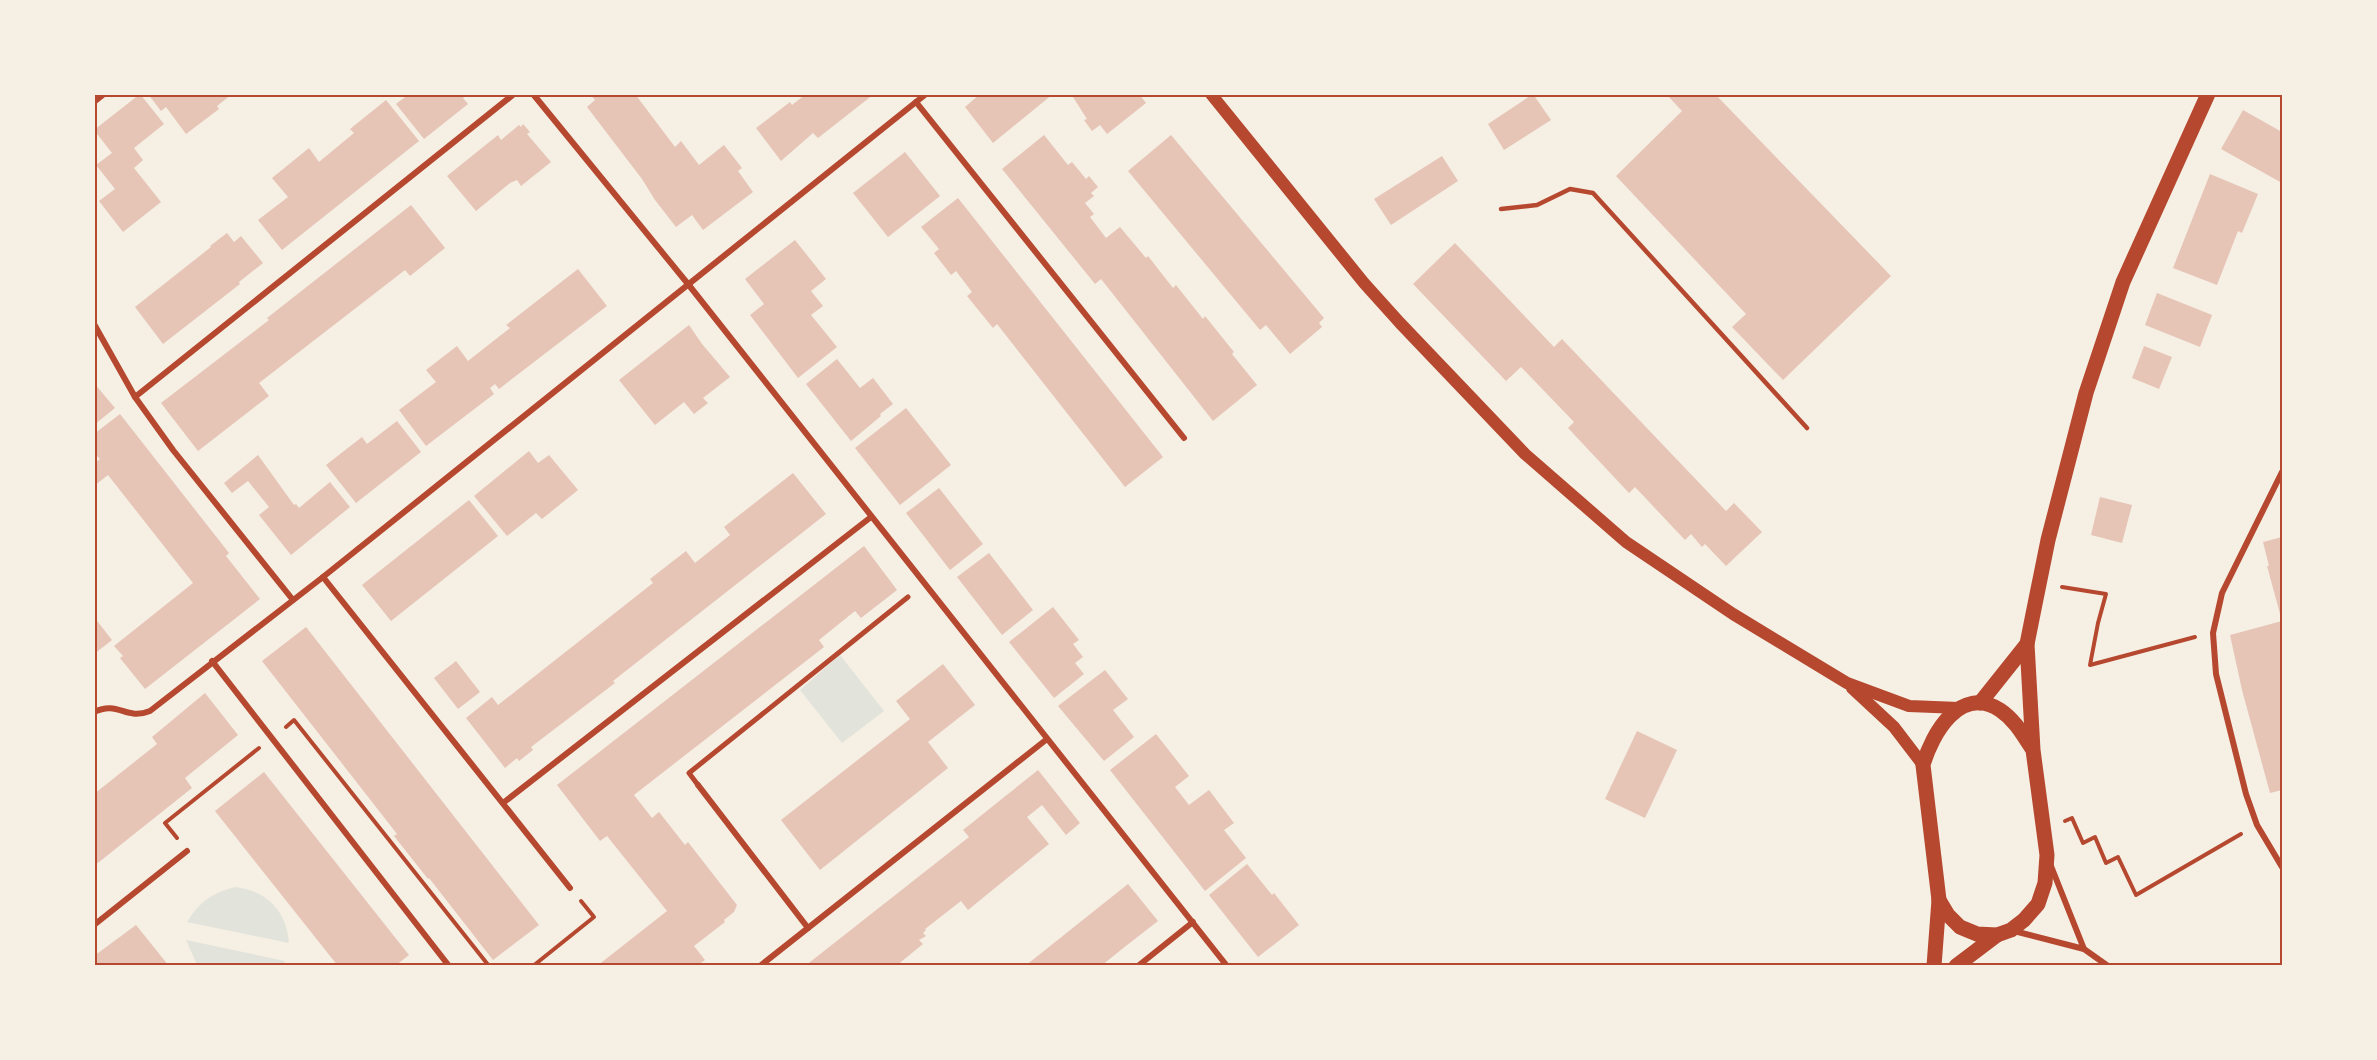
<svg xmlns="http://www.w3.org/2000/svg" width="2377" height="1060" font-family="'Libre Baskerville',serif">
	<rect width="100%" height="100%" fill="#f6efe4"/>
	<g fill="#e2e4dc">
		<path d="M 840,655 L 884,711 L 842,743 L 800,690 Z"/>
		<path d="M 235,887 C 267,891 286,910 289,943 L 187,922 C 199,902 212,893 235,887 Z"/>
		<path d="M 186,940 L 285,961 L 283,966 L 197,965 Z"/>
	</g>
	<g fill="#e6c5b7">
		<path d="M 140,94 L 164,124 L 134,148 L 143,160 L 134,168 L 161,202 L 123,232 L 99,201 L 115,189 L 96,165 L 112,153 L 94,130 Z"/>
		<path d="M 148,94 L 232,94 L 217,106 L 219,109 L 186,134 L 166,107 L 161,111 Z"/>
		<path d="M 409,94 L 468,94 L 463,98 L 468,104 L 424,139 L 396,104 Z"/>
		<path d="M 590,94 L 635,94 L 675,147 L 681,141 L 699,165 L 724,145 L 742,168 L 738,171 L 753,192 L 703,230 L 692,215 L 676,227 L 655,200 L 642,179 L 587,107 L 595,100 Z"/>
		<path d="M 806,94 L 874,94 L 818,138 L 813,133 L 781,161 L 756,128 L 790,102 L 792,105 Z"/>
		<path d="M 980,94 L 1053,94 L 993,143 L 965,107 Z"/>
		<path d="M 1071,94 L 1139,94 L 1146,103 L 1107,134 L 1100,125 L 1092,131 L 1084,120 L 1087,119 Z"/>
		<path d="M 1533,94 L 1551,120 L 1504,150 L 1488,124 Z"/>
		<path d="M 1666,94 L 1715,94 L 1891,276 L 1783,380 L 1732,327 L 1746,314 L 1616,176 L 1682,111 Z"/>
		<path d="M 386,100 L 419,141 L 282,250 L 258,220 L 288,197 L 272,178 L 309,148 L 319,162 L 354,133 L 350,129 Z"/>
		<path d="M 2243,110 L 2282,132 L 2282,183 L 2221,149 Z"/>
		<path d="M 523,124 L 530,132 L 527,134 L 551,162 L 521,186 L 517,180 L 510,183 L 476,211 L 447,176 L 498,135 L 501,140 L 519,125 L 521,127 Z"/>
		<path d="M 1044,135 L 1068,165 L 1072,162 L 1086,179 L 1089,176 L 1098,187 L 1091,193 L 1094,196 L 1085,203 L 1094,214 L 1090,217 L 1106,238 L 1120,227 L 1146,258 L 1148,256 L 1173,288 L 1176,285 L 1203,319 L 1205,316 L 1234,352 L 1232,354 L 1257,385 L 1213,421 L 1109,289 L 1101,279 L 1095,284 L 1002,169 Z"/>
		<path d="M 1171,135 L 1324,318 L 1319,323 L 1322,327 L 1290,354 L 1266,325 L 1260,330 L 1128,171 Z"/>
		<path d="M 905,152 L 940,196 L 888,237 L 853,193 Z"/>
		<path d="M 1442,156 L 1458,181 L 1391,225 L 1374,199 Z"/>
		<path d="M 2210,174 L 2258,194 L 2242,233 L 2238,231 L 2217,285 L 2173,268 Z"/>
		<path d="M 958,198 L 1163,457 L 1125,487 L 997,324 L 993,328 L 967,296 L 972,292 L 956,271 L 951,275 L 934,253 L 939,249 L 921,227 Z"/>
		<path d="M 411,205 L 445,248 L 410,276 L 405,270 L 259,383 L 269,396 L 198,451 L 161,403 L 269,320 L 267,318 Z"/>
		<path d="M 227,233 L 234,242 L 241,236 L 263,263 L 239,282 L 240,284 L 163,344 L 135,307 L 211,247 L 210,246 Z"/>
		<path d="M 795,240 L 826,279 L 811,291 L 823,306 L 811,315 L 837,347 L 798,378 L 750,315 L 764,304 L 745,279 Z"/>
		<path d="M 1455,243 L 1554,347 L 1562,339 L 1726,511 L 1734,503 L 1762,532 L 1726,566 L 1705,544 L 1702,547 L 1691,534 L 1685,540 L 1635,487 L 1629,493 L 1568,428 L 1574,422 L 1521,367 L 1506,381 L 1413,284 Z"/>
		<path d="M 578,269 L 607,306 L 499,389 L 495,384 L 490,388 L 494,394 L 426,446 L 399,410 L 436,382 L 426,370 L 457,346 L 468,361 L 510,328 L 506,325 Z"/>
		<path d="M 2157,293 L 2212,315 L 2200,347 L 2145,325 Z"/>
		<path d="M 689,325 L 702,344 L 730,377 L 703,398 L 708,403 L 694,414 L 684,402 L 655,425 L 619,380 Z"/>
		<path d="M 2144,346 L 2172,357 L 2159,389 L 2132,378 Z"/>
		<path d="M 837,359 L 860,388 L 873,378 L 893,404 L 880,414 L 881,416 L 851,441 L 806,384 Z"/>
		<path d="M 94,383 L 115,408 L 94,425 Z"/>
		<path d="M 906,408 L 951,465 L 900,505 L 855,448 Z"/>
		<path d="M 120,414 L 229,553 L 226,556 L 260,599 L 145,689 L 120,658 L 123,656 L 114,646 L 193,583 L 108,475 L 94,486 L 94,464 L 100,459 L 95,454 L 97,452 L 94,448 L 94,434 Z"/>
		<path d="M 397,421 L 421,452 L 356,503 L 326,465 L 362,437 L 367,444 Z"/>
		<path d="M 529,451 L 538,463 L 549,455 L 578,490 L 542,519 L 536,513 L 507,536 L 474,496 Z"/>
		<path d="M 258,455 L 294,505 L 296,504 L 299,508 L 330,482 L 350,507 L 291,555 L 259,515 L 269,507 L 248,481 L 232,493 L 224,483 Z"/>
		<path d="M 793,473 L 826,514 L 613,681 L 615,683 L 531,747 L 533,750 L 519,761 L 517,758 L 505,768 L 466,718 L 492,697 L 498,705 L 653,583 L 650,579 L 686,551 L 695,563 L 730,535 L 724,527 Z"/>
		<path d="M 939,488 L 983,544 L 950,570 L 906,513 Z"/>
		<path d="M 2100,497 L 2132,505 L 2122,543 L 2091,535 Z"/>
		<path d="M 469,500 L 498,536 L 391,621 L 362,585 Z"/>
		<path d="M 2282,537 L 2282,621 L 2267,566 L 2269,566 L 2263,542 Z"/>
		<path d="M 864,546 L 897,590 L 861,618 L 855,611 L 819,640 L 824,647 L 634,795 L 652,818 L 659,812 L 685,845 L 688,842 L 737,905 L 734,912 L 724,920 L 725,922 L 694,946 L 705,960 L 697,966 L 597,966 L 667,911 L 607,836 L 600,841 L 557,785 Z"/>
		<path d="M 989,553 L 1033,610 L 1002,635 L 957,577 Z"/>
		<path d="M 1053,607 L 1079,640 L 1073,644 L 1083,657 L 1075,663 L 1084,674 L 1054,698 L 1009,642 Z"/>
		<path d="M 94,617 L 112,640 L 94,654 Z"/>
		<path d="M 2282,621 L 2282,790 L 2270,793 L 2242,690 L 2230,635 Z"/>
		<path d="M 306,627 L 539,925 L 493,960 L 429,878 L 428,879 L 394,836 L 397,834 L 262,661 Z"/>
		<path d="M 456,661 L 480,692 L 458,709 L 434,678 Z"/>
		<path d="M 943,664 L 975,705 L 928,742 L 948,768 L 820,870 L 781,820 L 910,719 L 896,701 Z"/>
		<path d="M 1105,670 L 1128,699 L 1113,710 L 1134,737 L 1104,761 L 1058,706 Z"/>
		<path d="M 205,693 L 238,735 L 185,778 L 192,788 L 94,866 L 94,794 L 157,744 L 152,737 Z"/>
		<path d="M 1637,731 L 1677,750 L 1645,818 L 1605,799 Z"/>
		<path d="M 1156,734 L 1189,776 L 1175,787 L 1189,805 L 1209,790 L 1234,823 L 1224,830 L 1246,858 L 1205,891 L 1110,770 Z"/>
		<path d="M 1038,770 L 1080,823 L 1066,835 L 1042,805 L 1027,817 L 1049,844 L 968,910 L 961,901 L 925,929 L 926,930 L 923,933 L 926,936 L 919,940 L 923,944 L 896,966 L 805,966 L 969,837 L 963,830 Z"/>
		<path d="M 264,772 L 409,955 L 395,966 L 338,966 L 215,811 Z"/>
		<path d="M 1247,864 L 1272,895 L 1274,893 L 1299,925 L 1258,957 L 1209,895 Z"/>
		<path d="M 1128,884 L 1158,921 L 1122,949 L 1101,966 L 1025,966 Z"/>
		<path d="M 136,925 L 169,966 L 98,966 L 94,961 L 94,956 Z"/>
	</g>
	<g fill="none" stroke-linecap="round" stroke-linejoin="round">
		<g stroke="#b5482f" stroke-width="4">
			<path d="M 2062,587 L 2106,594 L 2098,623 L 2090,665 L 2195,637"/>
			<path d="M 286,727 L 294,720 L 489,966"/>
			<path d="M 2065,821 L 2072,818 L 2083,843 L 2095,837 L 2106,863 L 2118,857 L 2136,895 L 2241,834"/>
			<path d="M 177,838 L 165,823 L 259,748"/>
			<path d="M 533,966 L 594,917 L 581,901"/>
		</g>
		<path stroke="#b5482f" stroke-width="4.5" d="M 1501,209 L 1537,205 L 1570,189 L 1593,193 L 1807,428"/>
		<path stroke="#b5482f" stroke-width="5" d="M 698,785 L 689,773 L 908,597"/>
		<g stroke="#b5482f" stroke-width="6">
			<path d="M 533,94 L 688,284 L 1227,966"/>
			<path d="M 94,102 L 104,94"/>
			<path d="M 916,102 L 1184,438"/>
			<path d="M 94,324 L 135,397 L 173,450 L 293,600"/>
			<path d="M 135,397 L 514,94"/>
			<path d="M 2282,472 L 2222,593 L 2213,633 L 2216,674 L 2246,794 L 2257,825 L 2282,867"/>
			<path d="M 323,577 L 570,888"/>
			<path d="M 212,661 L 449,966"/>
			<path d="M 94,712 C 119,700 125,721 150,711 L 323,577 L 926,94"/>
			<path d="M 698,785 L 808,928"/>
			<path d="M 503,803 L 871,517"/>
			<path d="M 2051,866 L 2084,949"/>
			<path d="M 94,925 L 187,851"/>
			<path d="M 2014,931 L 2084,949 L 2108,966"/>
			<path d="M 760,966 L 1047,739"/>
			<path d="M 1138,966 L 1193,922"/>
		</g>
		<g stroke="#b5482f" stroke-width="12">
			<path d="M 1211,94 L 1364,283 L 1400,323 L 1525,454 L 1626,542 L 1733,614 L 1847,683 L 1909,706 L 1959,708"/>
			<path d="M 1852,688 L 1894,727 L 1923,765"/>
		</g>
		<g stroke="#b5482f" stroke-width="15">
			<path d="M 1980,703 L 2027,644"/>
			<path d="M 2033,750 C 2023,735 2015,720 2000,710 C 1960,684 1932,734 1923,765 L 1939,900 L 1948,915 L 1960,927 L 1977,934 L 1997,935 L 2011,930 L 2024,920 L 2038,904 L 2045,883 L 2047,855 L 2033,750 L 2027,644 L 2034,609 L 2048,540 L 2086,393 L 2123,282 L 2208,94"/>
			<path d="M 1934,966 L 1939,900"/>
			<path d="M 1956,966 L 1997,935"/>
		</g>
	</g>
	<rect width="2377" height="1060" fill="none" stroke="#f6efe4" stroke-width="192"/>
	<rect x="96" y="96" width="2185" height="868" fill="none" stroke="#b5482f" stroke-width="2"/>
</svg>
